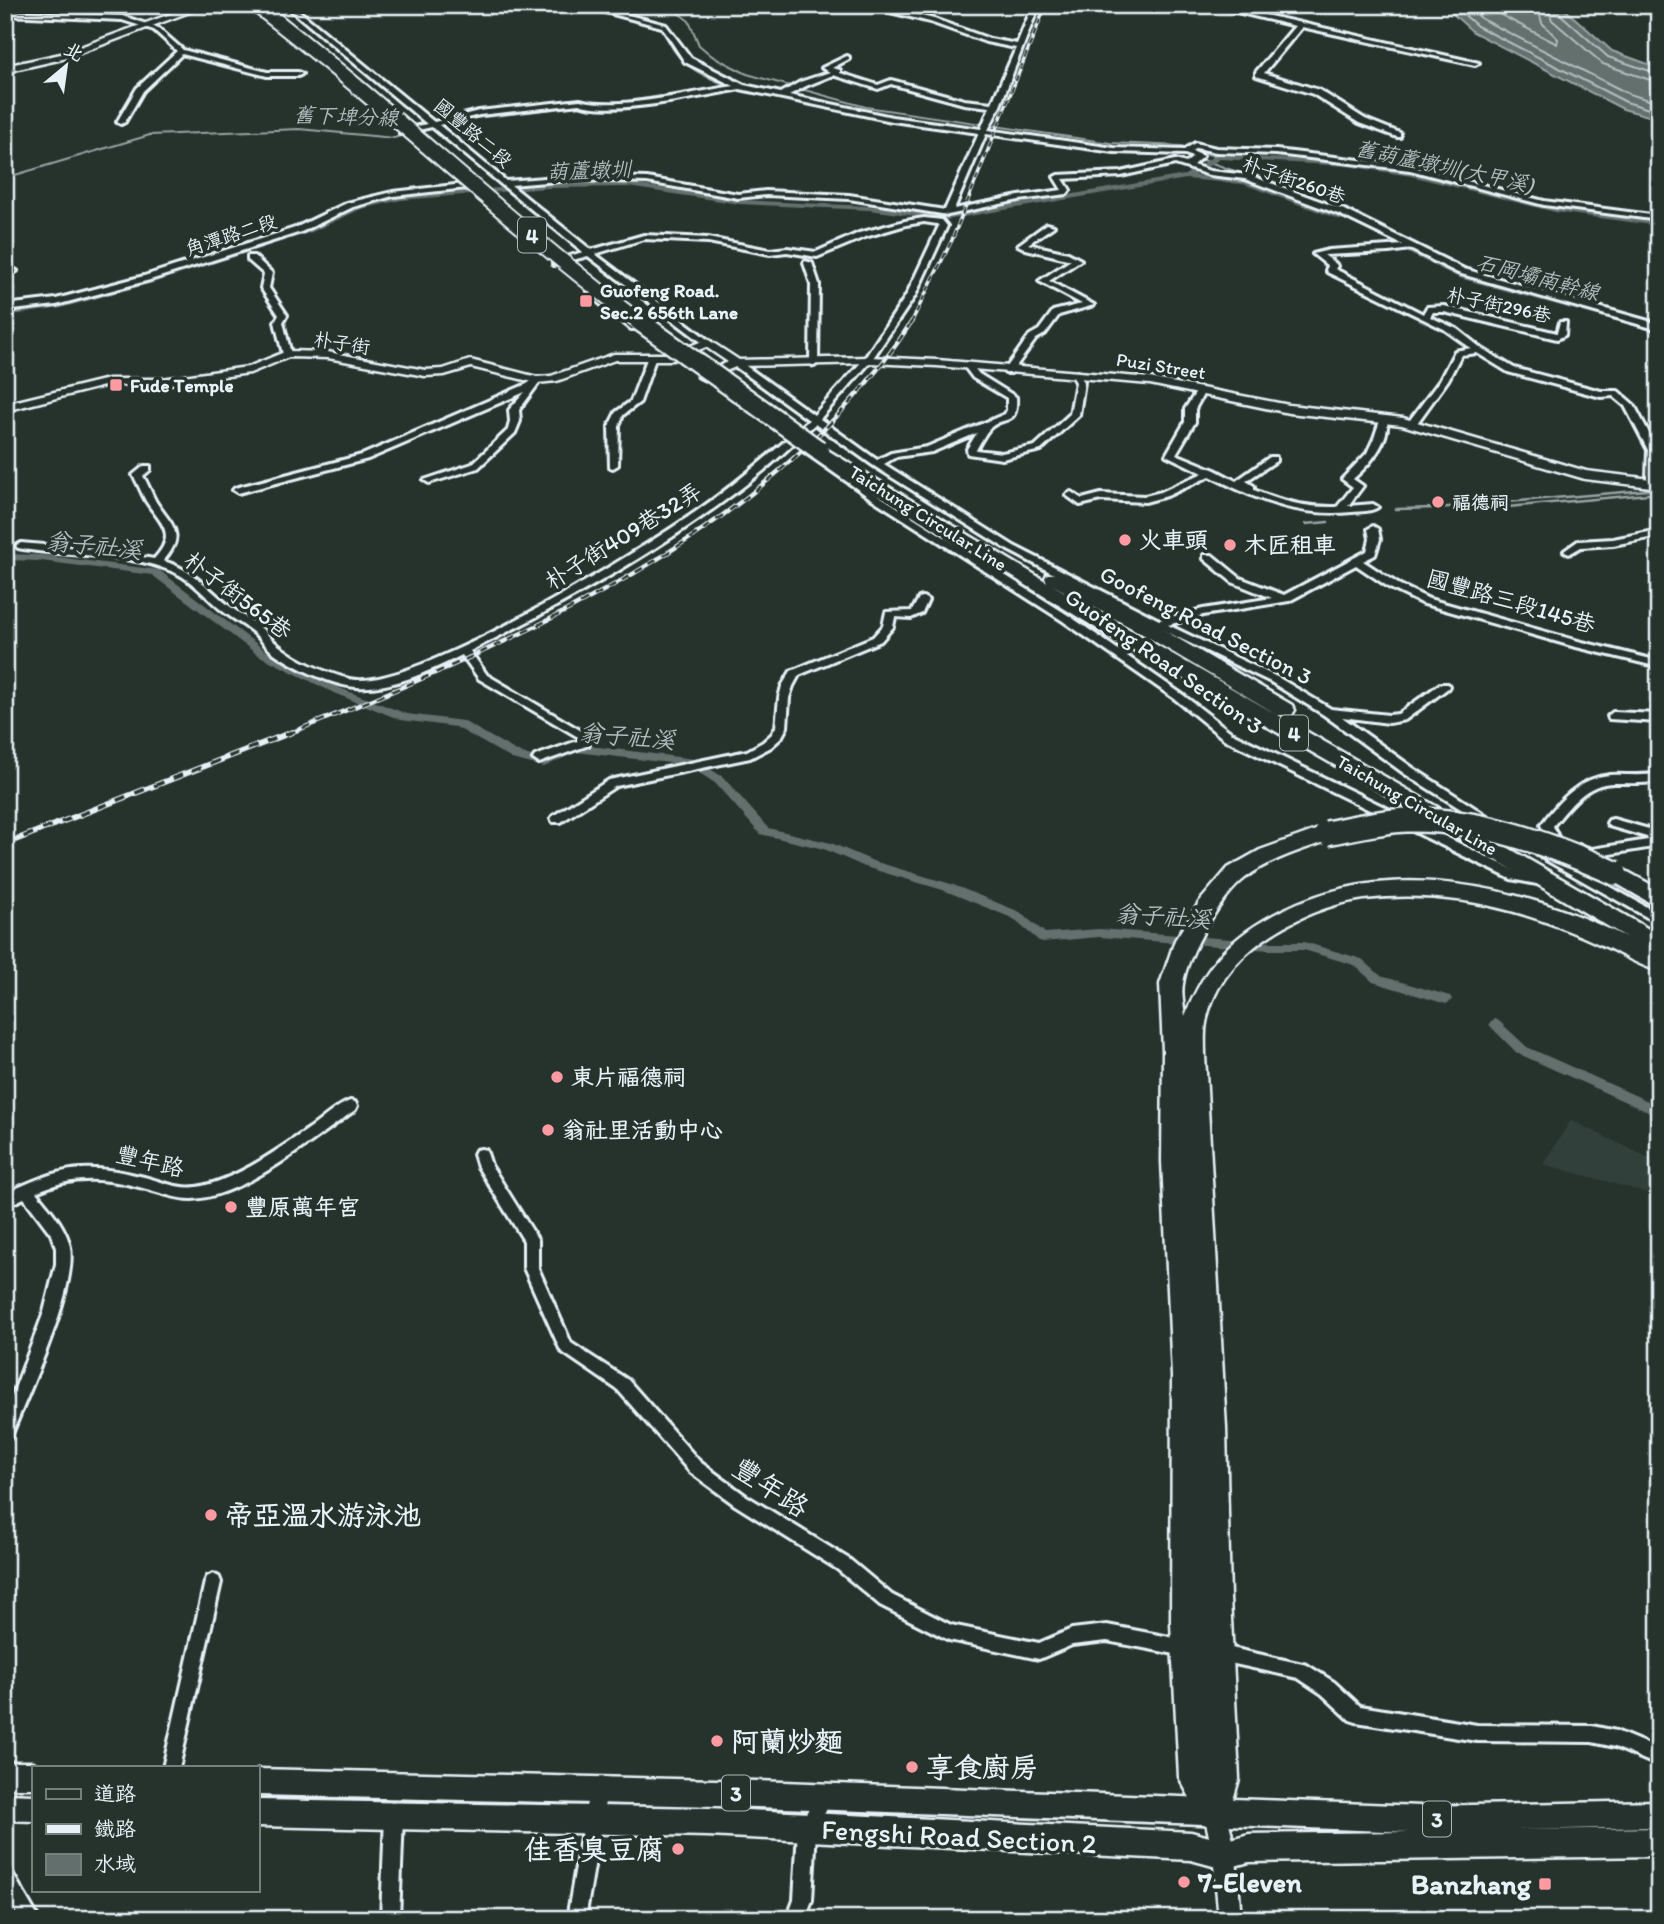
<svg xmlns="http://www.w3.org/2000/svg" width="1664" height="1924" font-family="Itim,'LXGW WenKai TC',sans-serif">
	<rect width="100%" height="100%" fill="#26332d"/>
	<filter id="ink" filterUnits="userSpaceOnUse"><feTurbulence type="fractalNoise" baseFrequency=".0143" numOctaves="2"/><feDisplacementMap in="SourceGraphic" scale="14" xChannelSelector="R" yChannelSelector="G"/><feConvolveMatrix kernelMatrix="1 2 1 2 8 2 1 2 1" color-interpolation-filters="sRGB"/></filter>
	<g filter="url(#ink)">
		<path fill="#333f3a" d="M 1571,1120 L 1659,1163 L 1659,1196 L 1543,1164 Z"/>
		<path fill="#636f6d" stroke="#98a3a5" stroke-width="2" d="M 1443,5 L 1560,5 L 1612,51 L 1659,68 L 1659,119 L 1623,109 L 1473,32 Z"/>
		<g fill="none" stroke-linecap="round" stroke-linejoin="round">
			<g stroke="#b3bdc0" stroke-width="2">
				<path d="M 1453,5 L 1477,26 L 1626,102 L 1659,112"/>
				<path d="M 1466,5 L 1482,19 L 1629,94 L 1659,103"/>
				<path d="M 1482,5 L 1557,44 L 1558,39 L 1542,23 L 1537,5"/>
				<path d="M 1547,5 L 1552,20 L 1603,64 L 1659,83"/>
				<path d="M 1556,5 L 1559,13 L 1608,57 L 1659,74"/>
			</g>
			<g stroke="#98a3a5" stroke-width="2">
				<path d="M 571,5 L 662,27 C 666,35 669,44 675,52 C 694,78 734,88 764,94"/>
				<path d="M 631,5 L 677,12 L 689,21 L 699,45 L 712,56 L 747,74 L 866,107 L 1110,143 L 1181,146 L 1218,157"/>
				<path d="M 608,104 L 728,86"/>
				<path d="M 458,120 L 589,105"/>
				<path d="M 947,128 L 1068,145"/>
				<path d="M 418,131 L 434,126"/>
				<path d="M 1155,153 L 1195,157 L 1249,176"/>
				<path d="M 5,178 L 150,135 L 299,129 L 394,138 L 407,134"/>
			</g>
			<g stroke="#98a3a5" stroke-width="2.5">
				<path d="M 1508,507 L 1659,493"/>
				<path d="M 1396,509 L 1437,508 L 1659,489"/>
				<path d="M 1306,524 L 1328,522"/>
			</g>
			<g fill="#636f6d" fill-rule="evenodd">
				<path d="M 1215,155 L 1347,162 L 1411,172 L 1555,208 L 1659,222 L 1659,226 L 1555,212 L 1411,176 L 1347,166 L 1220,159 L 1194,175 L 1247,180 L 1348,218 L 1341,220 L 1243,184 L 1186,179 L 946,220 L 869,210 L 740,204 L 628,187 L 547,188 L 401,200 L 361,209 L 312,232 L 153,283 L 61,308 L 5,316 L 5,310 L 61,303 L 147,279 L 306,228 L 356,205 L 401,196 L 547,184 L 628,183 L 740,200 L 869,206 L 946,216 L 1185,175 Z"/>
				<path d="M 1408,249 L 1414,249 L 1465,274 L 1659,327 L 1659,333 L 1459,278 L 1408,253 Z"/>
				<path d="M 5,554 L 41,555 L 159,570 L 266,651 L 342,689 L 407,714 L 463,721 L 520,753 L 543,759 L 575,744 L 694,759 L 723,777 L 768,828 L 831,843 L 873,861 L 951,884 L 1020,912 L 1045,933 L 1099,929 L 1270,942 L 1304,942 L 1362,959 L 1381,976 L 1450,996 L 1452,999 L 1450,1002 L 1446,1004 L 1373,982 L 1354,965 L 1304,950 L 1270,950 L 1099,937 L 1043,942 L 1039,941 L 1012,918 L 943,890 L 865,867 L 824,849 L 760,834 L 715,783 L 687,765 L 576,752 L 544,767 L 512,759 L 456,727 L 401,720 L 334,693 L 258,655 L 152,575 L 41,561 L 5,560 Z"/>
				<path d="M 1495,1019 L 1499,1021 L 1527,1047 L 1659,1106 L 1659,1117 L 1517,1053 L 1491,1027 L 1489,1024 L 1491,1021 Z"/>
			</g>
			<g stroke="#e8f1f8" stroke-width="6">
				<g id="minor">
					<path d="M 285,5 L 292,5 L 434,122 L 479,111 L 580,100 C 618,111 693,92 734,86 L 685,62 L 662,27 L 579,5 L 591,5 L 666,25 L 691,58 L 744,85 L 781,93 L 800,82 L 830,72 L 822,68 L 847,56 L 849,57 L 849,59 L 832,68 L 840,70 L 840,73 L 878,85 L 891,80 L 964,100 L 992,103 L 1016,48 L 986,42 L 930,22 L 863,5 L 876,5 L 934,19 L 990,39 L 1017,44 L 1033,5 L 1039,5 L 1000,106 L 988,130 L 1114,148 L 1184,150 L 1195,143 L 1216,148 L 1276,150 L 1410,166 L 1544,201 L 1659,216 L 1659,220 L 1544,205 L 1410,170 L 1276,154 L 1216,152 L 1196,148 L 1192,151 L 1203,156 L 1193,165 L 1210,171 L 1249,175 L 1347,211 L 1464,269 L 1659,324 L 1659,330 L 1458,273 L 1410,249 L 1389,252 L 1324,255 L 1336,264 L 1337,266 L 1335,269 L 1423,314 L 1427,307 L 1444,306 L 1557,333 L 1560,322 L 1566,322 L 1565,335 L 1557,339 L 1444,312 L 1433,312 L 1430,317 L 1457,329 L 1481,348 L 1514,368 L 1601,391 L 1618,391 L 1634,405 L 1658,450 L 1657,478 L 1652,481 L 1647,478 L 1648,450 L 1625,406 L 1613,396 L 1601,397 L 1508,372 L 1477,353 L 1461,355 L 1448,380 L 1415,426 L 1409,426 L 1407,424 L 1440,380 L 1455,351 L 1471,348 L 1444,329 L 1327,272 L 1326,270 L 1328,266 L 1313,254 L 1329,250 L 1403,245 L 1341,215 L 1245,179 L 1209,175 L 1175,164 L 1121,176 L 1063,179 L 1070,190 L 1067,194 L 1019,200 L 948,215 L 849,199 L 766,195 L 738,198 L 647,182 L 570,180 L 511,185 L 591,250 L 644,235 L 708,238 L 770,250 L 787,248 L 816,252 L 859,233 L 905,221 L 924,218 L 942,220 L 947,226 L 915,296 L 871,361 L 820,419 L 877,460 L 891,453 L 927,447 L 1005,414 L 1007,410 L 1007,398 L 973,378 L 964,366 L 968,363 L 971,364 L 979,374 L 1016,397 C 1018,428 1003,414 989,429 C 984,435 980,443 976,450 L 1002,453 L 1035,446 L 1070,414 L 1076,382 L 1071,374 L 1078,372 L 1084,382 L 1079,415 L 1041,450 L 1002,459 L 968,454 L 967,449 L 977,433 L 932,452 L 896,457 L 884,464 L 1014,546 L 1159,620 L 1203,609 L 1272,598 L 1232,582 L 1204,559 L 1204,555 L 1212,555 L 1240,578 L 1284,595 L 1367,551 L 1370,539 L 1368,529 L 1373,526 L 1378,529 L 1380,539 L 1375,555 L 1363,561 L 1398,584 L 1429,599 L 1578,641 L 1659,661 L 1659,667 L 1572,646 L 1421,603 L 1390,588 L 1356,565 L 1289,601 L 1203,615 L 1168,625 L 1279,678 L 1331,709 L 1389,715 L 1398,714 L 1440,684 L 1448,684 L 1449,686 L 1448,688 L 1405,720 L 1389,723 L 1342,717 L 1413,768 L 1498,823 L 1492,827 L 1488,826 L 1405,774 L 1324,715 L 1271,682 L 1154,626 L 1008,550 L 874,466 L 815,424 C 798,439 781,456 763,471 C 674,543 572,600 470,651 L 487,675 L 590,736 L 589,745 L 539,763 L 533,759 L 535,756 L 580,740 L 580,738 L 479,679 L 462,655 C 431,670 392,690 356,687 C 333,686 292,666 273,652 C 266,647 261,639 254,633 C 245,625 234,620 224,612 C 207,599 194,581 174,572 C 125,551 70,558 18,548 L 16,546 L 21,543 L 102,550 L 154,559 C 178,533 161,524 146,501 C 141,492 138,483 133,475 L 144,466 L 150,466 L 150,470 L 143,476 C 148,484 151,493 156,502 C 172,526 187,534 163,561 C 191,569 207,587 228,605 C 238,613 249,619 259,626 C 267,633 273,642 282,648 C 300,662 327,673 349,679 C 409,694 638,552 694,513 C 735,485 772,453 809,420 L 733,365 L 733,361 L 739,361 L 814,415 L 865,358 L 906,296 L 939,226 L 937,224 L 924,222 L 906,225 L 865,237 L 817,257 L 787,252 L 770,254 L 708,242 L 644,239 L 595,254 L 711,342 L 704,344 L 588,256 L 553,265 L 553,261 L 583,252 L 432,127 L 400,134 L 400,130 L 427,124 ZM 833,75 L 878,89 L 891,84 L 964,104 L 990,107 L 981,129 L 892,117 L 789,95 L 806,86 ZM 740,89 L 892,121 L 979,133 L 945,210 L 849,195 L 766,191 L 738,194 L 647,178 L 570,176 L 506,181 L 439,125 L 479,115 L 579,104 C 612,116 703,96 740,89 ZM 986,134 L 1114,152 L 1185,154 L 1193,157 L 1186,163 L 1175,160 L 1121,172 L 1058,175 L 1054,177 L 1062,190 L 1019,196 L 954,209 Z"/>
					<path d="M 1208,5 L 1221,5 L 1479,63 L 1475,65 L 1302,27 L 1264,73 L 1319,90 L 1365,119 L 1400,133 L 1400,137 L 1397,137 L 1359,123 L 1313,94 L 1256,76 L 1256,72 L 1295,26 Z"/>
					<path d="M 5,11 L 123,16 L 158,28 L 183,50 L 267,72 L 298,72 L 302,74 L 298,76 L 267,76 L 182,54 L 143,91 L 125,122 L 121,124 L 117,122 L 137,88 L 177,51 L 154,30 L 122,20 L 5,15 Z"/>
					<path d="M 464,184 L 468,186 L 467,188 L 393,196 L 353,207 L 301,232 L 150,280 L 56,305 L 5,311 L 5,305 L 56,299 L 144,276 L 295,228 L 347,203 L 393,192 Z"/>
					<path d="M 1047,224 L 1054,226 L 1028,244 L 1068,253 L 1081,260 L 1049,281 L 1094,305 L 1059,315 L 1045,334 L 1036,339 L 1011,373 L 1005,373 L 1004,371 L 1030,335 L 1039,330 L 1053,311 L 1082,304 L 1039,281 L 1071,260 L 1026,249 L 1018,245 Z"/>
					<path d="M 248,256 L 254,256 L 272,273 L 269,288 L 287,315 L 283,322 L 291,354 L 290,356 L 283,354 L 275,322 L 279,315 L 261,288 L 264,274 L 248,260 Z"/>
					<path d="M 805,261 L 812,263 L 819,284 L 818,363 L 814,366 L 810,363 L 811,284 L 804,263 Z"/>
					<path d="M 5,265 L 17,271 L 5,278 L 7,271 Z"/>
					<path d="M 588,290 L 594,290 L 637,325 L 637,329 L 631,329 L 588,294 Z"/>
					<path d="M 651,356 L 655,359 L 640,402 L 623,415 L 619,426 L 618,465 L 613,468 L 610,467 L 609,426 L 616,412 L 631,401 L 647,359 Z"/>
					<path d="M 537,377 L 541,380 L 519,410 L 520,421 L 515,433 L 478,468 L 429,483 L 424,480 L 472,464 L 508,430 L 510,421 L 509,410 L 525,392 L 368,459 L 238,493 L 233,490 L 235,488 L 362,455 L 527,384 Z"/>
					<path d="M 1201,388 L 1205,391 L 1195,409 L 1195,422 L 1176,454 L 1215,470 L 1236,481 L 1270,457 L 1276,457 L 1276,461 L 1246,481 L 1254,486 L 1254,490 C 1282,502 1307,508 1337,507 L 1353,487 L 1342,479 L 1367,453 L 1374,438 L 1381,418 L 1387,418 C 1390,441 1370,464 1353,479 L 1363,486 L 1348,506 L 1373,504 L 1378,507 C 1371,512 1361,511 1352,512 C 1297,517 1258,500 1210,476 L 1167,496 L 1145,502 L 1101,500 L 1080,505 L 1066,495 L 1071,492 L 1082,499 L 1101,494 L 1145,496 L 1161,492 L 1203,473 L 1166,455 L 1185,422 L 1185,409 L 1198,389 Z"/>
					<path d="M 806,446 L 875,493 L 1071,617 L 1183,695 L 1232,733 L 1518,872 L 1546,878 L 1548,881 L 1546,884 L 1542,885 L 1511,879 L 1224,739 L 1175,699 L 1063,621 L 869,497 L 803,451 L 803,447 Z"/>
					<path d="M 1659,530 L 1659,536 L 1613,545 L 1581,547 L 1569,554 L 1564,551 L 1578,541 L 1613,539 Z"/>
					<path d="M 923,597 L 928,600 L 922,613 L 911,618 L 895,617 L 893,627 L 881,641 L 799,675 L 793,686 L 789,698 L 787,727 L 781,738 L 771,747 L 750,758 L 616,786 L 561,822 L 553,822 L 551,819 L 553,816 L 609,780 L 747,751 L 763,742 L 772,734 L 776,727 L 779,698 L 782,686 L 791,671 L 873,637 L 883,626 L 886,612 L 912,611 L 919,598 Z"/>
					<path d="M 1613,712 L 1659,714 L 1659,722 L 1609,719 L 1608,716 Z"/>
					<path d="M 1659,773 L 1659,781 C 1644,784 1630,783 1614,783 C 1586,783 1570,806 1553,826 L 1559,839 L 1557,842 L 1549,842 L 1541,825 C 1558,802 1580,777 1610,775 C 1626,774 1642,777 1659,773 Z"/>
					<path d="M 1613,819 L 1656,831 L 1659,837 L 1659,846 L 1592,857 L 1576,852 L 1574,849 L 1576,846 L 1580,845 L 1592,849 L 1648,840 L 1647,837 L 1609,826 L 1607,823 L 1609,820 Z"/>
					<path d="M 1541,848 L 1659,914 L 1659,924 L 1537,855 L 1535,852 Z"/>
					<path d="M 350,1101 L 355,1102 L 357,1106 L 355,1110 C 314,1139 243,1197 192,1199 C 177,1199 164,1194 150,1190 C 108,1178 76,1174 36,1192 C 49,1208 66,1226 70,1247 C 77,1290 29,1391 12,1434 L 10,1439 L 5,1441 L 5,1415 L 44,1312 L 56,1264 L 56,1248 L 51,1234 L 24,1198 L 5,1207 L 5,1194 C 59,1167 86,1162 144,1177 C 163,1182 182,1191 202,1186 C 241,1177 277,1150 310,1128 C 323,1119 336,1106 350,1101 Z"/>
					<path d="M 481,1149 L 486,1150 L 491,1165 L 538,1240 L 538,1268 L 571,1343 L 628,1380 L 700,1462 L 745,1495 L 849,1559 L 892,1595 L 951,1625 L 1039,1643 L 1072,1629 L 1107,1625 L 1180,1639 L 1186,1641 L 1188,1647 L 1186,1653 L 1180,1655 L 1107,1641 L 1072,1645 L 1039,1659 L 949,1640 L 880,1605 L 837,1569 L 735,1505 L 690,1472 L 618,1390 L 561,1351 L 524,1268 L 524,1241 L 478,1167 L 474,1154 L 476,1150 Z"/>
					<path d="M 213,1574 L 219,1577 L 221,1582 L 179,1768 L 163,1768 L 205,1582 L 207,1577 Z"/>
					<path d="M 1227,1647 L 1307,1665 L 1334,1682 L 1360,1706 L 1477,1725 L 1592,1726 L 1616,1731 L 1659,1749 L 1659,1766 L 1615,1747 L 1592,1742 L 1477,1741 L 1356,1722 L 1350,1720 L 1322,1694 L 1298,1678 L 1221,1661 L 1219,1655 L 1221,1649 Z"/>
					<path d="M 598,1781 L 604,1784 L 607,1790 L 585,1919 L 567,1919 L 589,1790 L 592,1784 Z"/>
					<path d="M 824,1788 L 830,1791 L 833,1797 L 816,1830 L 812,1900 L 805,1919 L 787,1919 L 794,1900 L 798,1829 L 818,1791 Z"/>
					<path d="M 394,1807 L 400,1810 L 403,1816 L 399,1919 L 381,1919 L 385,1816 L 388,1810 Z"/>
					<path d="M 5,1868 L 11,1871 L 39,1919 L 20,1919 L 5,1894 Z"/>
				</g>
			</g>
			<g stroke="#e8f1f8" stroke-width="5">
				<g id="tertiary">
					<path d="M 195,5 L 208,5 L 67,58 L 5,72 L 5,66 L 61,54 Z"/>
					<path d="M 707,339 L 739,360 L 869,357 L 937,360 L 1150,378 L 1289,405 L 1403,418 L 1586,471 L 1659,480 L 1659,488 L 1585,479 L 1402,425 L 1289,413 L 1150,384 L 937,366 L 869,363 L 738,366 L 704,380 L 698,377 L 700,375 L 728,362 L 706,347 L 673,360 L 615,360 L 557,381 L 537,383 L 471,367 L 444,375 L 425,376 L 328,358 L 289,357 L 250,373 L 162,385 L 108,385 L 5,411 L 5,404 L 108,379 L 162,379 L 248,367 L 287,351 L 328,352 L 425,370 L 443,369 L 470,360 L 537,377 L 551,376 L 614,354 L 671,354 Z"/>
					<path d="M 1215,1802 L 1223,1805 C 1237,1840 1238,1881 1241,1919 L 1219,1919 L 1213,1855 L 1204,1813 L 1207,1805 Z"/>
				</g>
			</g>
			<g stroke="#e8f1f8" stroke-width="5">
				<g id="primary">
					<path d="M 5,1762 L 33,1762 L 43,1768 L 33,1768 L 33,1788 L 5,1788 Z"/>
					<path d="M 257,1769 L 757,1781 L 1421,1806 L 1659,1801 L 1659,1827 L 1516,1830 L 1659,1828 L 1659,1856 L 1249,1862 L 1224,1869 L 1191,1860 L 708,1836 L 257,1826 L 257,1800 L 708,1808 L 1191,1832 L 1224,1841 L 1249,1834 L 1409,1832 L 757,1807 L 257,1795 Z"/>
					<path d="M 5,1794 L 33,1795 L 33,1821 L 5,1820 Z"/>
				</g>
			</g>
			<g stroke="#e8f1f8" stroke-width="5">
				<g id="motorway">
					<path d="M 819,445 L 1047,582 L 1045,578 L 1047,574 L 1061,574 L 1153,624 L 1292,705 L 1295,710 L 1292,715 L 1278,715 L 1139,632 L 1051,584 L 1659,935 L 1659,971 C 1640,966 1623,955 1606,947 C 1576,933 1544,920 1511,911 C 1464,898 1413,893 1364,899 C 1300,908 1218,954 1206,1023 C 1204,1033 1205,1045 1205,1055 L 1226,1428 L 1230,1598 L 1239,1779 L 1226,1824 L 1215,1829 L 1204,1824 L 1179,1777 L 1171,1623 L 1172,1376 L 1162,1161 L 1163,1051 L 1160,984 L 1175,940 L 1200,901 L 1228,868 L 1260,850 L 1327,826 L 1335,828 L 1338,833 L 1335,838 C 1305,849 1271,858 1245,878 C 1222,895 1187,954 1183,984 C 1181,994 1184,1006 1185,1016 C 1206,963 1232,935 1283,910 C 1391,856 1521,886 1626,937 L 1385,794 L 1109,636 L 813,454 L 810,450 L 813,446 Z"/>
					<path d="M 1615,865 L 1659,889 L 1659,908 L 1607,878 L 1604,873 L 1607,868 Z"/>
				</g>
			</g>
			<use href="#minor" fill="#26332d" fill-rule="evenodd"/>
			<use href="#tertiary" fill="#26332d" fill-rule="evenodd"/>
			<use href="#primary" fill="#26332d" fill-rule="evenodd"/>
			<use href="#motorway" fill="#26332d" fill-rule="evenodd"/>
			<g stroke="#e8f1f8" stroke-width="3.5">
				<path id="rail-far2" d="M 911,323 L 952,240 L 1046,5"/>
			</g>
			<g stroke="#e8f1f8" stroke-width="4.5">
				<path id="rail-far1" d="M 288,734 C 514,643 775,535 912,321"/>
			</g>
			<g stroke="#e8f1f8" stroke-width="6">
				<path id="rail" d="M 5,844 L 292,732"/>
			</g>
			<use href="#rail-far2" stroke="#26332d" stroke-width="2" stroke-dasharray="6" stroke-linecap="butt"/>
			<use href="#rail-far1" stroke="#26332d" stroke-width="2.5" stroke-dasharray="8" stroke-linecap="butt"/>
			<use href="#rail" stroke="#26332d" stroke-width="3.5" stroke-dasharray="10" stroke-linecap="butt"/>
			<g stroke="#e8f1f8" stroke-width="18" stroke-linecap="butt">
				<path id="motorway-bridge-far2" d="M 256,5 C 388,106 508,223 641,323"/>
			</g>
			<g stroke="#e8f1f8" stroke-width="23" stroke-linecap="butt">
				<path id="motorway-bridge-far1" d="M 639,321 L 819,450"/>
			</g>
			<g stroke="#e8f1f8" stroke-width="28" stroke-linecap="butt">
				<path id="motorway-bridge" d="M 1327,833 C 1353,828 1380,821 1407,820 C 1480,818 1549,844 1615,873"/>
			</g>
			<use href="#motorway-bridge-far2" stroke="#26332d" stroke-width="14"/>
			<use href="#motorway-bridge-far1" stroke="#26332d" stroke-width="18"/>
			<use href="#motorway-bridge" stroke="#26332d" stroke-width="23"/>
		</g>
	</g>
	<g fill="#ff9aa2" stroke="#26332d" stroke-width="2.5">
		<rect x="579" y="294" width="14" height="14" rx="3.5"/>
		<rect x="109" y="378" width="14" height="14" rx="3.5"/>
		<circle cx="1438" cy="502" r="7"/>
		<circle cx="1125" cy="540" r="7"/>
		<circle cx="1230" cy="545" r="7"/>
		<circle cx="557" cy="1077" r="7"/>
		<circle cx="548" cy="1130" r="7"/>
		<circle cx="231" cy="1207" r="7"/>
		<circle cx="211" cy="1515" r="7"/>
		<circle cx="717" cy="1741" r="7"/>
		<circle cx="912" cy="1767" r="7"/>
		<circle cx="678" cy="1849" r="7"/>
		<circle cx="1184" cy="1882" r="7"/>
		<rect x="1538" y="1877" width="14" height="14" rx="3.5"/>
	</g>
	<g text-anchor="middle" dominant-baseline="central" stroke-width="7" stroke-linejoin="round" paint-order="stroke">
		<g font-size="19" fill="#e8f1f8" stroke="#26332d">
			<text transform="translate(473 133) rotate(40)">國豐路二段</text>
			<text transform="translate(1294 180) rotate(19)">朴子街260巷</text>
			<text transform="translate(231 235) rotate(-18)">角潭路二段</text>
			<text transform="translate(1499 305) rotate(12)">朴子街296巷</text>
			<text transform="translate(342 343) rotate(9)">朴子街</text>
			<text transform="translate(1161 366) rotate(9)">Puzi Street</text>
			<text transform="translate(928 518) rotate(32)">Taichung Circular Line</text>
			<text transform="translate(1417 805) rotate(30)">Taichung Circular Line</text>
		</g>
		<g font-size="19" font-weight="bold" fill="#e8f1f8" stroke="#26332d" text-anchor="start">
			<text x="600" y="290">Guofeng Road.<tspan x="600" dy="22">Sec.2 656th Lane</tspan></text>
			<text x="130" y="385">Fude Temple</text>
			<text x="1452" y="502">福德祠</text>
		</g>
		<g font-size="21" font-style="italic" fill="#b3bdc0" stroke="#26332d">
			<text transform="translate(346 116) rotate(2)">舊下埤分線</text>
			<text transform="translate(1445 166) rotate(12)">舊葫蘆墩圳(大甲溪)</text>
			<text transform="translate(589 170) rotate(-2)">葫蘆墩圳</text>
			<text transform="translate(1538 277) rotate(15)">石岡壩南幹線</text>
		</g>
		<g fill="#26332d" stroke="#aeb8bb" stroke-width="2">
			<rect x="518" y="217.5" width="28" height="35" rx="5"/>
			<rect x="1280" y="715.5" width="28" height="35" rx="5"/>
			<rect x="722" y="1775.5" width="28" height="35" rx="5"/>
			<rect x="1423" y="1801.5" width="28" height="35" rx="5"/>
		</g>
		<g font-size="21" font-weight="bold" fill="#e8f1f8">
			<text x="532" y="235">4</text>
			<text x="1294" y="733">4</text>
			<text x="736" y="1793">3</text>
			<text x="1437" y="1819">3</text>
		</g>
		<g font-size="23" fill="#e8f1f8" stroke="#26332d">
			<text transform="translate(623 536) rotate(-32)">朴子街409巷32弄</text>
			<text transform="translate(238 595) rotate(37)">朴子街565巷</text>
			<text transform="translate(1511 601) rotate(16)">國豐路三段145巷</text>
			<text transform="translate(1206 625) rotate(27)">Goofeng Road Section 3</text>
			<text transform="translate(1164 661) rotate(35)">Guofeng Road Section 3</text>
			<text transform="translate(150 1161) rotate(13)">豐年路</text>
		</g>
		<g font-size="23" font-weight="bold" fill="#e8f1f8" stroke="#26332d" text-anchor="start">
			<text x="1139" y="540">火車頭</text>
			<text x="1244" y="545">木匠租車</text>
			<text x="571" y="1077">東片福德祠</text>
			<text x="562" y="1130">翁社里活動中心</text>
			<text x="245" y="1207">豐原萬年宮</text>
		</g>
		<g font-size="24" font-style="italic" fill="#b3bdc0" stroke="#26332d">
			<text transform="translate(94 545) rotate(6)">翁子社溪</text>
			<text transform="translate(627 736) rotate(5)">翁子社溪</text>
			<text transform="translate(1163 916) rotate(4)">翁子社溪</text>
		</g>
		<g font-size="28" fill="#e8f1f8" stroke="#26332d">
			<text transform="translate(771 1487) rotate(33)">豐年路</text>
			<text transform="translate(959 1836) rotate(3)">Fengshi Road Section 2</text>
		</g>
		<g font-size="28" font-weight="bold" fill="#e8f1f8" stroke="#26332d" text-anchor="start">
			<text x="225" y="1515">帝亞溫水游泳池</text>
			<text x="731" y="1741">阿蘭炒麵</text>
			<text x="926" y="1767">享食廚房</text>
			<text x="664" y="1849" text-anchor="end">佳香臭豆腐</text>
			<text x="1198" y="1882">7-Eleven</text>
			<text x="1531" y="1884" text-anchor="end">Banzhang</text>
		</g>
	</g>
	<rect width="1664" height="1924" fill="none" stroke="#26332d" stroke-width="28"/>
	<rect x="14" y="14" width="1636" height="1896" fill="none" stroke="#e8f1f8" stroke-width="2.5" filter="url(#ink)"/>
	<rect x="32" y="1766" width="228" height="126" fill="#26332d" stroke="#747f7e" stroke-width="2"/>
	<rect x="46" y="1789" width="35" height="10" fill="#26332d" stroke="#747f7e" stroke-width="2"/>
	<text x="94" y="1801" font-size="21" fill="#e8f1f8">道路</text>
	<rect x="46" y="1824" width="35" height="10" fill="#e8f1f8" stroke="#747f7e" stroke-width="2"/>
	<text x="94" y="1836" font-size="21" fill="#e8f1f8">鐵路</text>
	<rect x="46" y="1854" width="35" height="21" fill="#636f6d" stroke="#747f7e" stroke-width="2"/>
	<text x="94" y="1871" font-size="21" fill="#e8f1f8">水域</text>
	<g transform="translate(66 66) rotate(29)" stroke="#26332d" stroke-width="5" paint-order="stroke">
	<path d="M0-5L12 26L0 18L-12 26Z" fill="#e8f1f8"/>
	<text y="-10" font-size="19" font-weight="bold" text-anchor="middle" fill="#e8f1f8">北</text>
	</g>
</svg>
